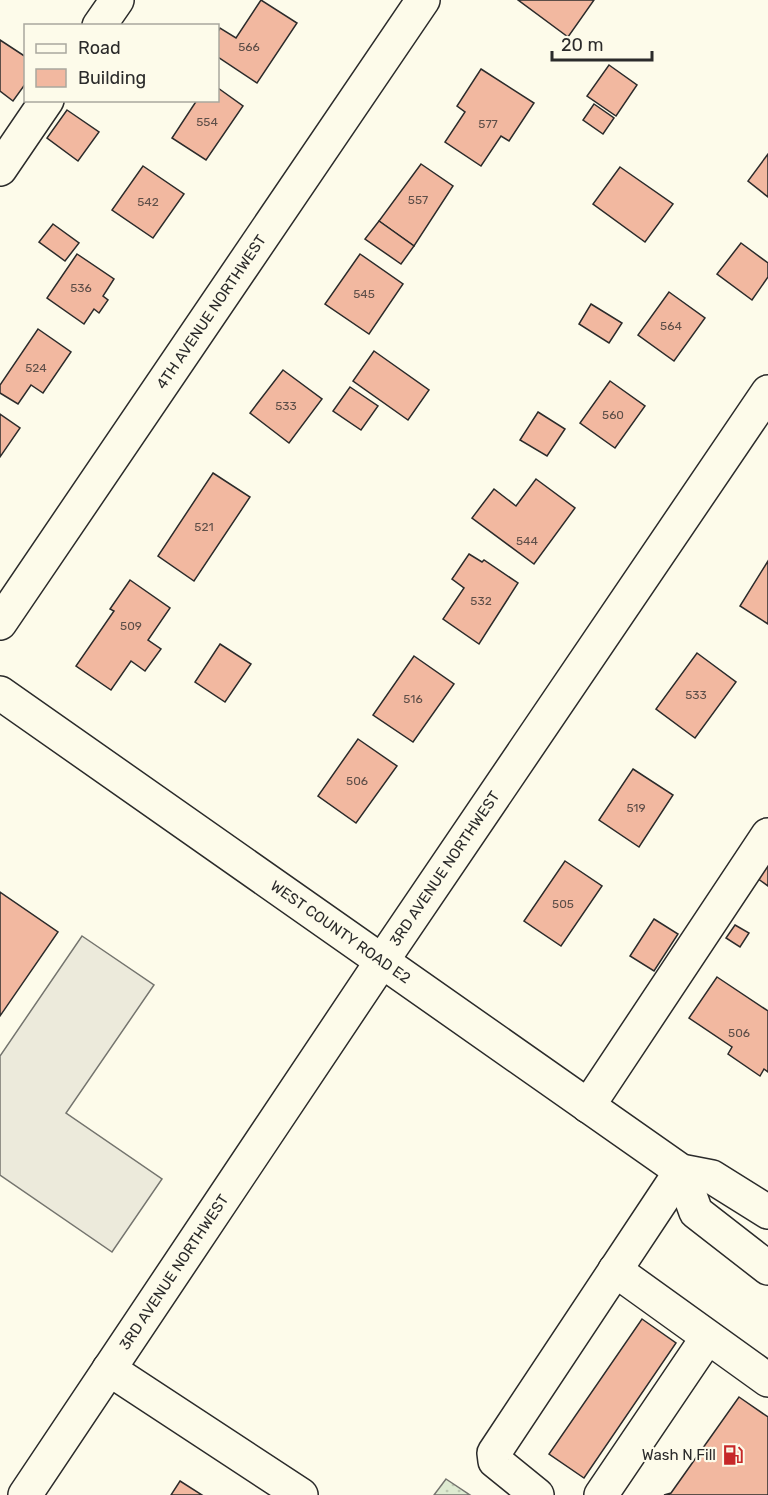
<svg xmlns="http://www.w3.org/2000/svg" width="768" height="1495" font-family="Rubik,sans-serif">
	<defs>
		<pattern id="grass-dots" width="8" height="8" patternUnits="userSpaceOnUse" patternTransform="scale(1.5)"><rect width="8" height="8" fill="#deebd1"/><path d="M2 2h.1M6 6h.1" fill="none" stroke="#bfcab4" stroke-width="1.8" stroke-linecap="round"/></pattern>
	</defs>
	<rect width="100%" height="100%" fill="#fdfbea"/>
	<path fill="url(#grass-dots)" stroke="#74746e" stroke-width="1.5" d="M 446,1479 L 470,1495 L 434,1495 Z"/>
	<path fill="#eceadb" stroke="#74746e" stroke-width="1.5" d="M 82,936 L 154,985 L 66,1113 L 162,1179 L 112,1252 L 0,1175 L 0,1056 Z"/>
	<g fill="#f2b8a0" stroke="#2b2b2b" stroke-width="1.5">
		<path d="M 261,0 L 297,23 L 257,83 L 218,57 L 218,32 L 220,28 L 236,38 Z"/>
		<path d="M 518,0 L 594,0 L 568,37 Z"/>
		<path d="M 0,40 L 26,57 L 26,83 L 13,101 L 0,91 Z"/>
		<path d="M 609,65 L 637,85 L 616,116 L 587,96 Z"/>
		<path d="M 481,69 L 534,103 L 509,141 L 501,136 L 481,166 L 445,142 L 465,112 L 457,106 Z"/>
		<path d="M 218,88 L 243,106 L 206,160 L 172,138 L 197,100 L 218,100 Z"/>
		<path d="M 594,104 L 614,118 L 603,134 L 583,120 Z"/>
		<path d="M 67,110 L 99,132 L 78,161 L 47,138 Z"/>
		<path d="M 768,154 L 768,197 L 748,181 Z"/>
		<path d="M 421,164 L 453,186 L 414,246 L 379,221 Z"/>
		<path d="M 143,166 L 184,194 L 153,238 L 112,210 Z"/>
		<path d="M 620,167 L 673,204 L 645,242 L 593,204 Z"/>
		<path d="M 379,221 L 414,246 L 401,264 L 365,239 Z"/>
		<path d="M 53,224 L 79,243 L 65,261 L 39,242 Z"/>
		<path d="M 741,243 L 768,263 L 768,277 L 752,300 L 717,274 Z"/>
		<path d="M 77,254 L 114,279 L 103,296 L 108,300 L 99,313 L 94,309 L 84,324 L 47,298 Z"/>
		<path d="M 360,254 L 403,284 L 369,334 L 325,304 Z"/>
		<path d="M 669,292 L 705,318 L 674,361 L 638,335 Z"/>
		<path d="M 591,304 L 622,323 L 609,343 L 579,324 Z"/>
		<path d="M 38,329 L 71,352 L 43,393 L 31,385 L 18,404 L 0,393 L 0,385 Z"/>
		<path d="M 374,351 L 429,390 L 408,420 L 353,381 Z"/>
		<path d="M 283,370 L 322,399 L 289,443 L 250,413 Z"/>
		<path d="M 610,381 L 645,406 L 615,448 L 580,423 Z"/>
		<path d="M 350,387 L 378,406 L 361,430 L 333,411 Z"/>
		<path d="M 538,412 L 565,429 L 547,456 L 520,440 Z"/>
		<path d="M 0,414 L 20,428 L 0,457 Z"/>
		<path d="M 213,473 L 250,497 L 194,581 L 158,556 Z"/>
		<path d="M 536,479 L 575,508 L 534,564 L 472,518 L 494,489 L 516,506 Z"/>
		<path d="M 469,554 L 482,562 L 484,560 L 518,583 L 479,644 L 443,619 L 464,588 L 452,579 Z"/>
		<path d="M 768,561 L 768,624 L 740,606 Z"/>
		<path d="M 130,580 L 170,608 L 148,640 L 161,649 L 145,671 L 131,661 L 111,690 L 76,666 L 114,611 L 110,609 Z"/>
		<path d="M 220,644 L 251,664 L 225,702 L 195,682 Z"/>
		<path d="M 697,653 L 736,682 L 695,738 L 656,709 Z"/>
		<path d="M 414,656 L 454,684 L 413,742 L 373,715 Z"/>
		<path d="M 358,739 L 397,766 L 356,823 L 318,796 Z"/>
		<path d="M 633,769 L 673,795 L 639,847 L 599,820 Z"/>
		<path d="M 768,854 L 768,886 L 753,875 Z"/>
		<path d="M 565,861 L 602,886 L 561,946 L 524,921 Z"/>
		<path d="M 0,892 L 58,932 L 0,1016 Z"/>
		<path d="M 654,919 L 678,934 L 654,971 L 630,956 Z"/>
		<path d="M 735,925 L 749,933 L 740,947 L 726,938 Z"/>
		<path d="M 717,977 L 768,1011 L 768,1072 L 764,1069 L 760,1076 L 728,1054 L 732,1047 L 689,1018 Z"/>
		<path d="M 642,1319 L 676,1343 L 584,1478 L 549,1454 Z"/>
		<path d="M 739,1397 L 768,1417 L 768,1495 L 664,1495 L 671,1493 Z"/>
		<path d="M 180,1481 L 202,1495 L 171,1495 Z"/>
	</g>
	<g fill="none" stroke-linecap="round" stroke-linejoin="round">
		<g stroke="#2b2b2b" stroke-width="36">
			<g id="minor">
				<path d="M 99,26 L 117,0"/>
				<path d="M 0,169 L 47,100"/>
				<path id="s1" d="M 0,623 L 423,0"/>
				<path id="s2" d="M 0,693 L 681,1171 L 712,1177 L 768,1212"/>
				<path d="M 588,1106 L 768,835"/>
				<path d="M 681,1171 L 696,1212 L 768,1268"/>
				<path d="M 615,1270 L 768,1380"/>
				<path d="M 109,1369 L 301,1495"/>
				<path id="s3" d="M 25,1495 L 382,961 L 768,392"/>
				<path d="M 537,1495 L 495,1461 L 494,1453 L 681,1171"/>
				<path d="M 601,1495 L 699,1350 L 710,1339"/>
			</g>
		</g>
		<use href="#minor" stroke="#fdfbea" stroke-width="33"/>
	</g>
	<defs>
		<g id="fuel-bare" transform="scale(1.62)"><path d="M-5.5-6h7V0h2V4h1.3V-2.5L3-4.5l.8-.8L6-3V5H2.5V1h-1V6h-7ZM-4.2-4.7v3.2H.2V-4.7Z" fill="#c62828" stroke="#fdfbea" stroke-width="2.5" paint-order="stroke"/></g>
	</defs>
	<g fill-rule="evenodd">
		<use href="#fuel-bare" x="733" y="1455"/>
	</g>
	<g text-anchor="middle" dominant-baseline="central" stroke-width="4.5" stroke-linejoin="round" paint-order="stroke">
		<g font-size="12" fill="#5d4e48">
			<text x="249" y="47">566</text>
			<text x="207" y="122">554</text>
			<text x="488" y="124">577</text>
			<text x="418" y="200">557</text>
			<text x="148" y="202">542</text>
			<text x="81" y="288">536</text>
			<text x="364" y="294">545</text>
			<text x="671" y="326">564</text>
			<text x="36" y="368">524</text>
			<text x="286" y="406">533</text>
			<text x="613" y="415">560</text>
			<text x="204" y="527">521</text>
			<text x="527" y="541">544</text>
			<text x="481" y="601">532</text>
			<text x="131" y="626">509</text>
			<text x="696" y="695">533</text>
			<text x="413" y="699">516</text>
			<text x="357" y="781">506</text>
			<text x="636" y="808">519</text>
			<text x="563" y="904">505</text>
			<text x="739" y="1033">506</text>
		</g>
		<g font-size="15" fill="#2b2b2b" stroke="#fdfbea">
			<text stroke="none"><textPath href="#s1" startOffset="376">4TH AVENUE NORTHWEST</textPath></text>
			<text stroke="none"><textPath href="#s3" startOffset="754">3RD AVENUE NORTHWEST</textPath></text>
			<text stroke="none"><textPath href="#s2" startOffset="416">WEST COUNTY ROAD E2</textPath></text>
			<text stroke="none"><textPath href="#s3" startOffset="268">3RD AVENUE NORTHWEST</textPath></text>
		</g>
		<g font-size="15" fill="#2b2b2b" stroke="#fdfbea" text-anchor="end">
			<text x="716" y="1455">Wash N Fill</text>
		</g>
	</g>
	<rect x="24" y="24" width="195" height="78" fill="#fdfbea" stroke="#a9a89e" stroke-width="1.5"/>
	<rect x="36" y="44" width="30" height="9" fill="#fdfbea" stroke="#a9a89e" stroke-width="1.5"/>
	<text x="78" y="54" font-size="18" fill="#2b2b2b">Road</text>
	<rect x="36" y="69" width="30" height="18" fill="#f2b8a0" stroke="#a9a89e" stroke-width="1.5"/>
	<text x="78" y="84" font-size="18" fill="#2b2b2b">Building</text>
	<path d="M552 51v9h100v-9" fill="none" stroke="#2b2b2b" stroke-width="3"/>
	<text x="561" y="51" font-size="18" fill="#2b2b2b" stroke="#fdfbea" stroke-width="4.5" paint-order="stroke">20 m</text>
</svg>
